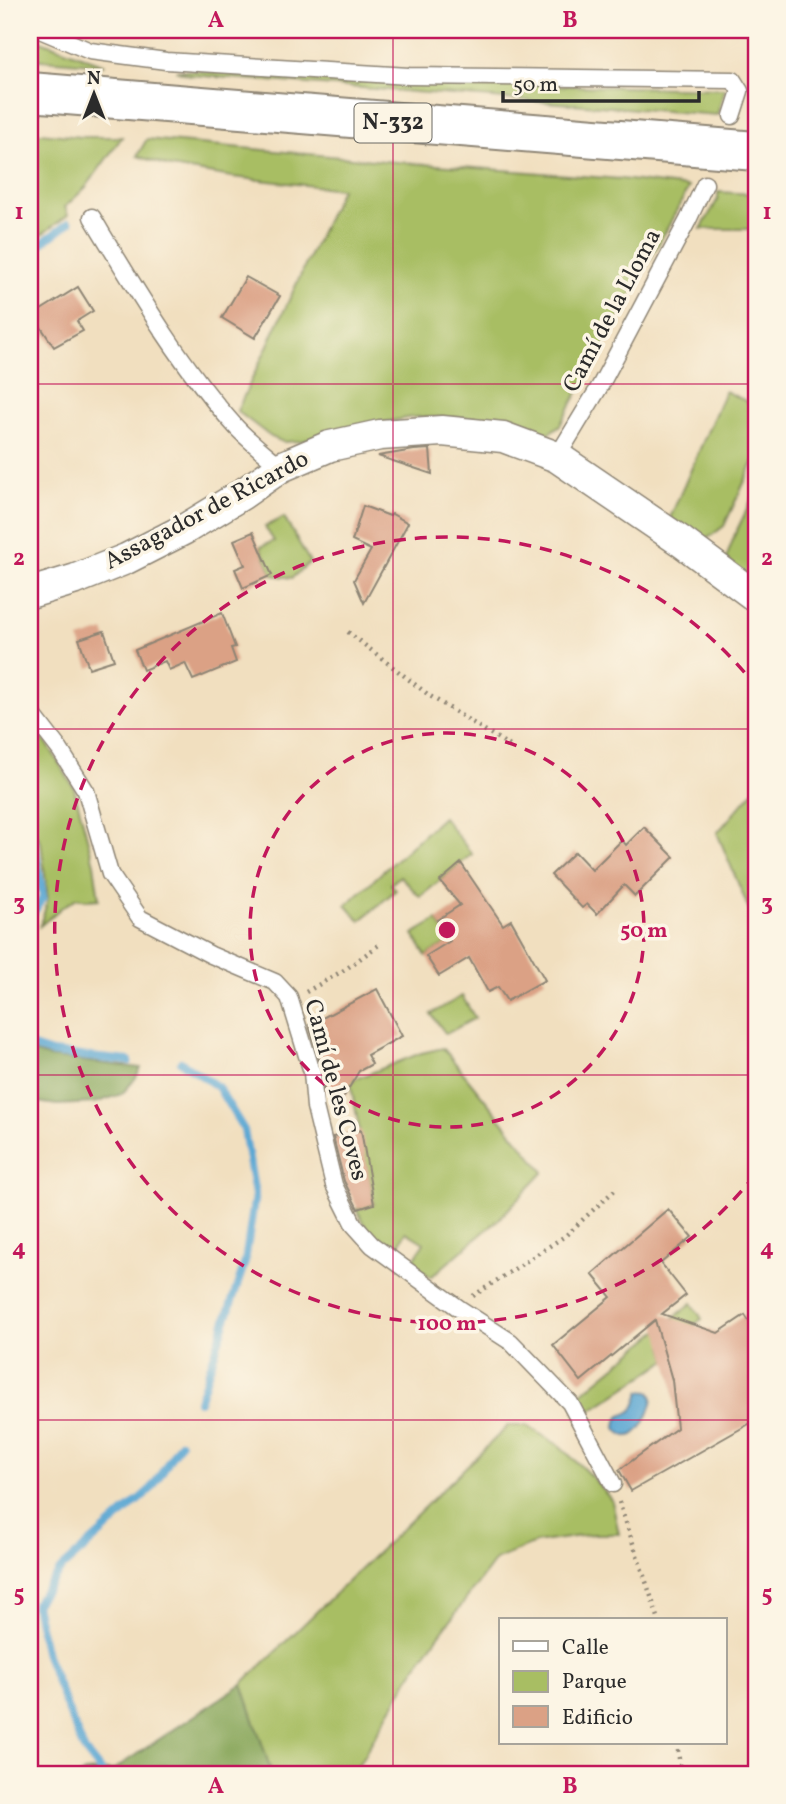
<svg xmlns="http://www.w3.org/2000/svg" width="786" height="1804" font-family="Vollkorn,serif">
	<rect width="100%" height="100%" fill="#fcf5e5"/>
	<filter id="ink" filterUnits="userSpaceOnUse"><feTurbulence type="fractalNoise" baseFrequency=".0143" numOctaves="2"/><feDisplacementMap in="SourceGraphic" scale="14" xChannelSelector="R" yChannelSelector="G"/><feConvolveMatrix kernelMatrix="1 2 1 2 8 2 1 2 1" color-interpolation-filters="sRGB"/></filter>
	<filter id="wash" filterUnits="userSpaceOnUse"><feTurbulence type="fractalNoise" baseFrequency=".00686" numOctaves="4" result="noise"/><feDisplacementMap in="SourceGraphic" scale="28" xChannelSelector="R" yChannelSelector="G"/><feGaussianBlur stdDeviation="1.57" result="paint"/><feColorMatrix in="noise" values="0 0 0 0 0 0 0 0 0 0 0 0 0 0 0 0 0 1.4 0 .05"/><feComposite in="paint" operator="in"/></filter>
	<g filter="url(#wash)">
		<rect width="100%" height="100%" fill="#f1dfbf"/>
		<g fill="#a8be63" stroke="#6a7447" stroke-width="2">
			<path d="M 30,37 L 105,65 L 30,59 Z"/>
			<path d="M 176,70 L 572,86 L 725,89 L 717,115 L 190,75 Z"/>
			<path d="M 30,132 L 81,137 L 122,137 L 86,187 L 65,207 L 68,215 L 30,243 Z"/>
			<path d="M 147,139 L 384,161 L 621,179 L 689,187 L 668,227 L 560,425 L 549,433 L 537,434 L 480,418 L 413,417 L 337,431 L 302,441 L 283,442 L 271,437 L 237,411 L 341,189 L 232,177 L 171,167 L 137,156 Z"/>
			<path d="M 718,192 L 756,194 L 756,229 L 701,229 L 718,199 Z"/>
			<path d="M 725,391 L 756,406 L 756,457 L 724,526 L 704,541 L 670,518 Z"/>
			<path d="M 756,491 L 756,575 L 752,580 L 726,559 L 735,534 Z"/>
			<path d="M 284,517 L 310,562 L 292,578 L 272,575 L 260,547 L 274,541 L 265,527 Z"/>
			<path d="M 30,722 L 48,745 L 74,788 L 94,864 L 99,899 L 87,900 L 77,898 L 61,908 L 40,926 L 48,899 L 41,842 L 30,824 Z"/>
			<path d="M 756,788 L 756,926 L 717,833 Z"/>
			<path d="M 443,817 L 472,854 L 420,897 L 400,876 L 391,884 L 396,890 L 360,921 L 346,905 Z"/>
			<path d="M 437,920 L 450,941 L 426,956 L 413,934 Z"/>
			<path d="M 462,996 L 475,1018 L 446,1034 L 431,1014 Z"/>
			<path d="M 443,1048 L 544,1172 L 498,1220 L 431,1277 L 411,1264 L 424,1243 L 406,1232 L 398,1246 L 394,1244 L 390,1251 L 369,1231 L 356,1209 L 374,1204 L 350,1081 L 421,1053 Z"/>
			<path d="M 692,1303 L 702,1319 L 663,1347 L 667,1360 L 585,1414 L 576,1398 Z"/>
			<path d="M 508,1426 L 527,1426 L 560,1446 L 595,1480 L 612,1501 L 619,1534 L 594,1534 L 535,1543 L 495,1560 L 415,1668 L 353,1774 L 272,1774 L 242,1684 Z"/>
		</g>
		<g fill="#86a559" stroke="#586842" stroke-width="2">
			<path d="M 30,1051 L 49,1057 L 141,1068 L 135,1079 L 122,1094 L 95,1103 L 57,1105 L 30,1101 Z"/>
			<path d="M 242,1684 L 272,1774 L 81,1774 L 84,1772 L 113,1770 Z"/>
		</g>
		<path fill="#5ba7d3" stroke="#43697f" stroke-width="2" d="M 641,1391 L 650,1392 L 653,1398 C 651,1414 633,1453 616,1428 C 617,1409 626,1419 634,1408 C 638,1402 637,1397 641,1391 Z"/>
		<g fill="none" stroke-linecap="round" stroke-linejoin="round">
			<g stroke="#5ba7d3" stroke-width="8">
				<path d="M 30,252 L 69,223"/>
				<path d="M 30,831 L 33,836 L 43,897 L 30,919"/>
				<path d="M 30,1046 L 52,1053 L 129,1061"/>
				<path d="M 181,1062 L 218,1087 L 244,1130 L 255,1195 L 245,1262 L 199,1401"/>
				<path d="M 103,1774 L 84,1750 L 46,1655 L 35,1604 L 61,1569 L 152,1488 L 180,1443"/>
			</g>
		</g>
		<g id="blocks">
			<g fill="#dba185">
				<path d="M 246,277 L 280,296 L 255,338 L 222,318 Z"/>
				<path d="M 78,287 L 93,311 L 77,321 L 83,331 L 54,347 L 33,315 Z"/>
				<path d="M 430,449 L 432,474 L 378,456 L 414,450 Z"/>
				<path d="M 363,506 L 390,516 L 392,514 L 408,523 L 364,603 L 354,580 L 371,550 L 352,541 Z"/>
				<path d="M 253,532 L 272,575 L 243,588 L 235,569 L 245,565 L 234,540 Z"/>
				<path d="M 222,613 L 235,647 L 231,648 L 236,662 L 193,680 L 185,663 L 169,670 L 165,661 L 143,670 L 135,650 Z"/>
				<path d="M 104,631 L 114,660 L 89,668 L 79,639 Z"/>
				<path d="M 644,827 L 674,857 L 635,896 L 624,885 L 597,914 L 587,904 L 582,908 L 551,875 L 575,852 L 592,870 L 622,840 L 626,845 Z"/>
				<path d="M 461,863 L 503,925 L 511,920 L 545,980 L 507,1001 L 498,987 L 488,992 L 469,958 L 439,976 L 426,956 L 450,941 L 437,920 L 460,905 L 440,881 Z"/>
				<path d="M 377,989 L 402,1036 L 367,1055 L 372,1064 L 359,1071 L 342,1100 L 324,1090 L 322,1069 L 309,1025 Z"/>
				<path d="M 361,1130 L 374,1204 L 358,1209 L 344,1181 L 333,1137 Z"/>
				<path d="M 668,1209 L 692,1237 L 661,1263 L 686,1295 L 662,1314 L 718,1333 L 745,1315 L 756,1332 L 756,1420 L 631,1491 L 619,1470 L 677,1428 L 672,1380 L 655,1320 L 581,1381 L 553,1345 L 611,1297 L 592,1274 Z"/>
			</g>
		</g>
	</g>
	<g filter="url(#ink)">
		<use href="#blocks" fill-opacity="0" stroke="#8e8575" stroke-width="2"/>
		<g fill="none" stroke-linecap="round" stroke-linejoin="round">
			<g stroke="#8e8575" stroke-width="19">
				<g id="service">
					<path d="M 40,30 L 90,51 L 166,61 L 409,76 L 733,80 L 740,91 L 732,116"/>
					<path d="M 92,217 C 135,288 180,365 236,427 C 249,441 266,454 281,467"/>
					<path d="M 557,457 L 600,386 L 688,220 L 705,184"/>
					<path d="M 30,711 L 60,750 L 86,791 L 110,874 L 140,918 L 211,955 L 275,982 L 289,997 L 312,1072 L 315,1107 L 334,1185 L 354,1225 L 372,1245 L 460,1309 L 511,1342 L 570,1403 L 613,1484"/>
				</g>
			</g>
			<g stroke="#8e8575" stroke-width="33">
				<path id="minor" d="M 30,593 L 76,579 L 126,559 L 185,529 L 241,495 L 281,467 L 330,446 L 380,435 L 442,431 L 503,437 L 557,457 L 682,542 L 756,597"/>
			</g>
			<g stroke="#8e8575" stroke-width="42">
				<path id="trunk" d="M 30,92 L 756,151"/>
			</g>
			<g stroke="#8e8575" stroke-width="4.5" stroke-dasharray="2 5" stroke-linecap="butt">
				<path d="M 348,632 L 430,696 L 510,746"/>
				<path d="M 306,992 L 346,969 L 380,944"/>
				<path d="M 473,1296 L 565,1236 L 618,1187"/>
				<path d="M 619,1502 L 659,1620"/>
				<path d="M 677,1743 L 681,1774"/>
			</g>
			<use href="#service" stroke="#fff" stroke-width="16"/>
			<use href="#minor" stroke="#fff" stroke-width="30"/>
			<use href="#trunk" stroke="#fff" stroke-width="38"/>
		</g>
	</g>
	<path fill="none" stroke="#c2185b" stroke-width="2" stroke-opacity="0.55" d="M 393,30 L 393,1774M 30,384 L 756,384M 30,729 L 756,729M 30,1075 L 756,1075M 30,1420 L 756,1420"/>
	<g fill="none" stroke="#c2185b" stroke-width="3.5" stroke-dasharray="12 9">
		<circle cx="447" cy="930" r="197"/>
		<path d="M755 1175A393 393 0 1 1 755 685"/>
	</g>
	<g text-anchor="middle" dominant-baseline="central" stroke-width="7" stroke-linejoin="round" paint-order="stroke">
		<rect fill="#fcf5e5" stroke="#6a6863" stroke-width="2" x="354.5" y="103.5" width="77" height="39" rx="5"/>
		<g font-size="23" font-weight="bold" fill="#2b2b2b">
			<text x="393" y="123">N-332</text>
		</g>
		<g font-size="24" fill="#2b2b2b" stroke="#fcf5e5">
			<text transform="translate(613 311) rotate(-62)">Camí de la Lloma</text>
			<text transform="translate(207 511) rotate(-28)">Assagador de Ricardo</text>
			<text transform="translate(335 1090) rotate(75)">Camí de les Coves</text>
		</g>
	</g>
	<circle cx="447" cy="930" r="10" fill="#c2185b" stroke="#fcf5e5" stroke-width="3.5"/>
	<g font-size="21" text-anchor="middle" font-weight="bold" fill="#c2185b" stroke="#fcf5e5" stroke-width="7" stroke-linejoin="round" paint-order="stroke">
		<text x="644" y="937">50 m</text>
		<text x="447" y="1330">100 m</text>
	</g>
	<rect width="786" height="1804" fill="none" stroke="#fcf5e5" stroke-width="77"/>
	<rect x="499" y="1618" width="228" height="126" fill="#fcf5e5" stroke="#a8a49b" stroke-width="2"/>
	<rect x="513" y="1641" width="35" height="10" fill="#ffffff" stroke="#a8a49b" stroke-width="2"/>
	<text x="562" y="1654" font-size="21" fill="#2b2b2b">Calle</text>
	<rect x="513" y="1671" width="35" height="21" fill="#a8be63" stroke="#a8a49b" stroke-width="2"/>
	<text x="562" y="1688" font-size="21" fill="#2b2b2b">Parque</text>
	<rect x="513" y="1706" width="35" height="21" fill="#dba185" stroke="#a8a49b" stroke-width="2"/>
	<text x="562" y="1724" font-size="21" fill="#2b2b2b">Edificio</text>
	<g transform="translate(94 94)" stroke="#fcf5e5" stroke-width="5" paint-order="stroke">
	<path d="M0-5L12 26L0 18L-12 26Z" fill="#2b2b2b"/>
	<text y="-10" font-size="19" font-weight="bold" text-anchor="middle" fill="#2b2b2b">N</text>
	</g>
	<path d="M503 91v10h196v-10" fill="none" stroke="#2b2b2b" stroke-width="3.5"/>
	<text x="513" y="91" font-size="21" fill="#2b2b2b" stroke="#fcf5e5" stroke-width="5" paint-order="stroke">50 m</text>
	<rect x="38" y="38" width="710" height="1728" fill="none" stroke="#c2185b" stroke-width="2.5"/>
	<g font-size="23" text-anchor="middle" font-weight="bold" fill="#c2185b">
		<text x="216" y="27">A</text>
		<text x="570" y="27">B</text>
		<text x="19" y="219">1</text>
		<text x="767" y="219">1</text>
		<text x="19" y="565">2</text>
		<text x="767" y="565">2</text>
		<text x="19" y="910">3</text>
		<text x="767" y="910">3</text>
		<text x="19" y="1255">4</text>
		<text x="767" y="1255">4</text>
		<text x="19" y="1601">5</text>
		<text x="767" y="1601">5</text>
		<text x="216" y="1793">A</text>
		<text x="570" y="1793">B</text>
	</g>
</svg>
